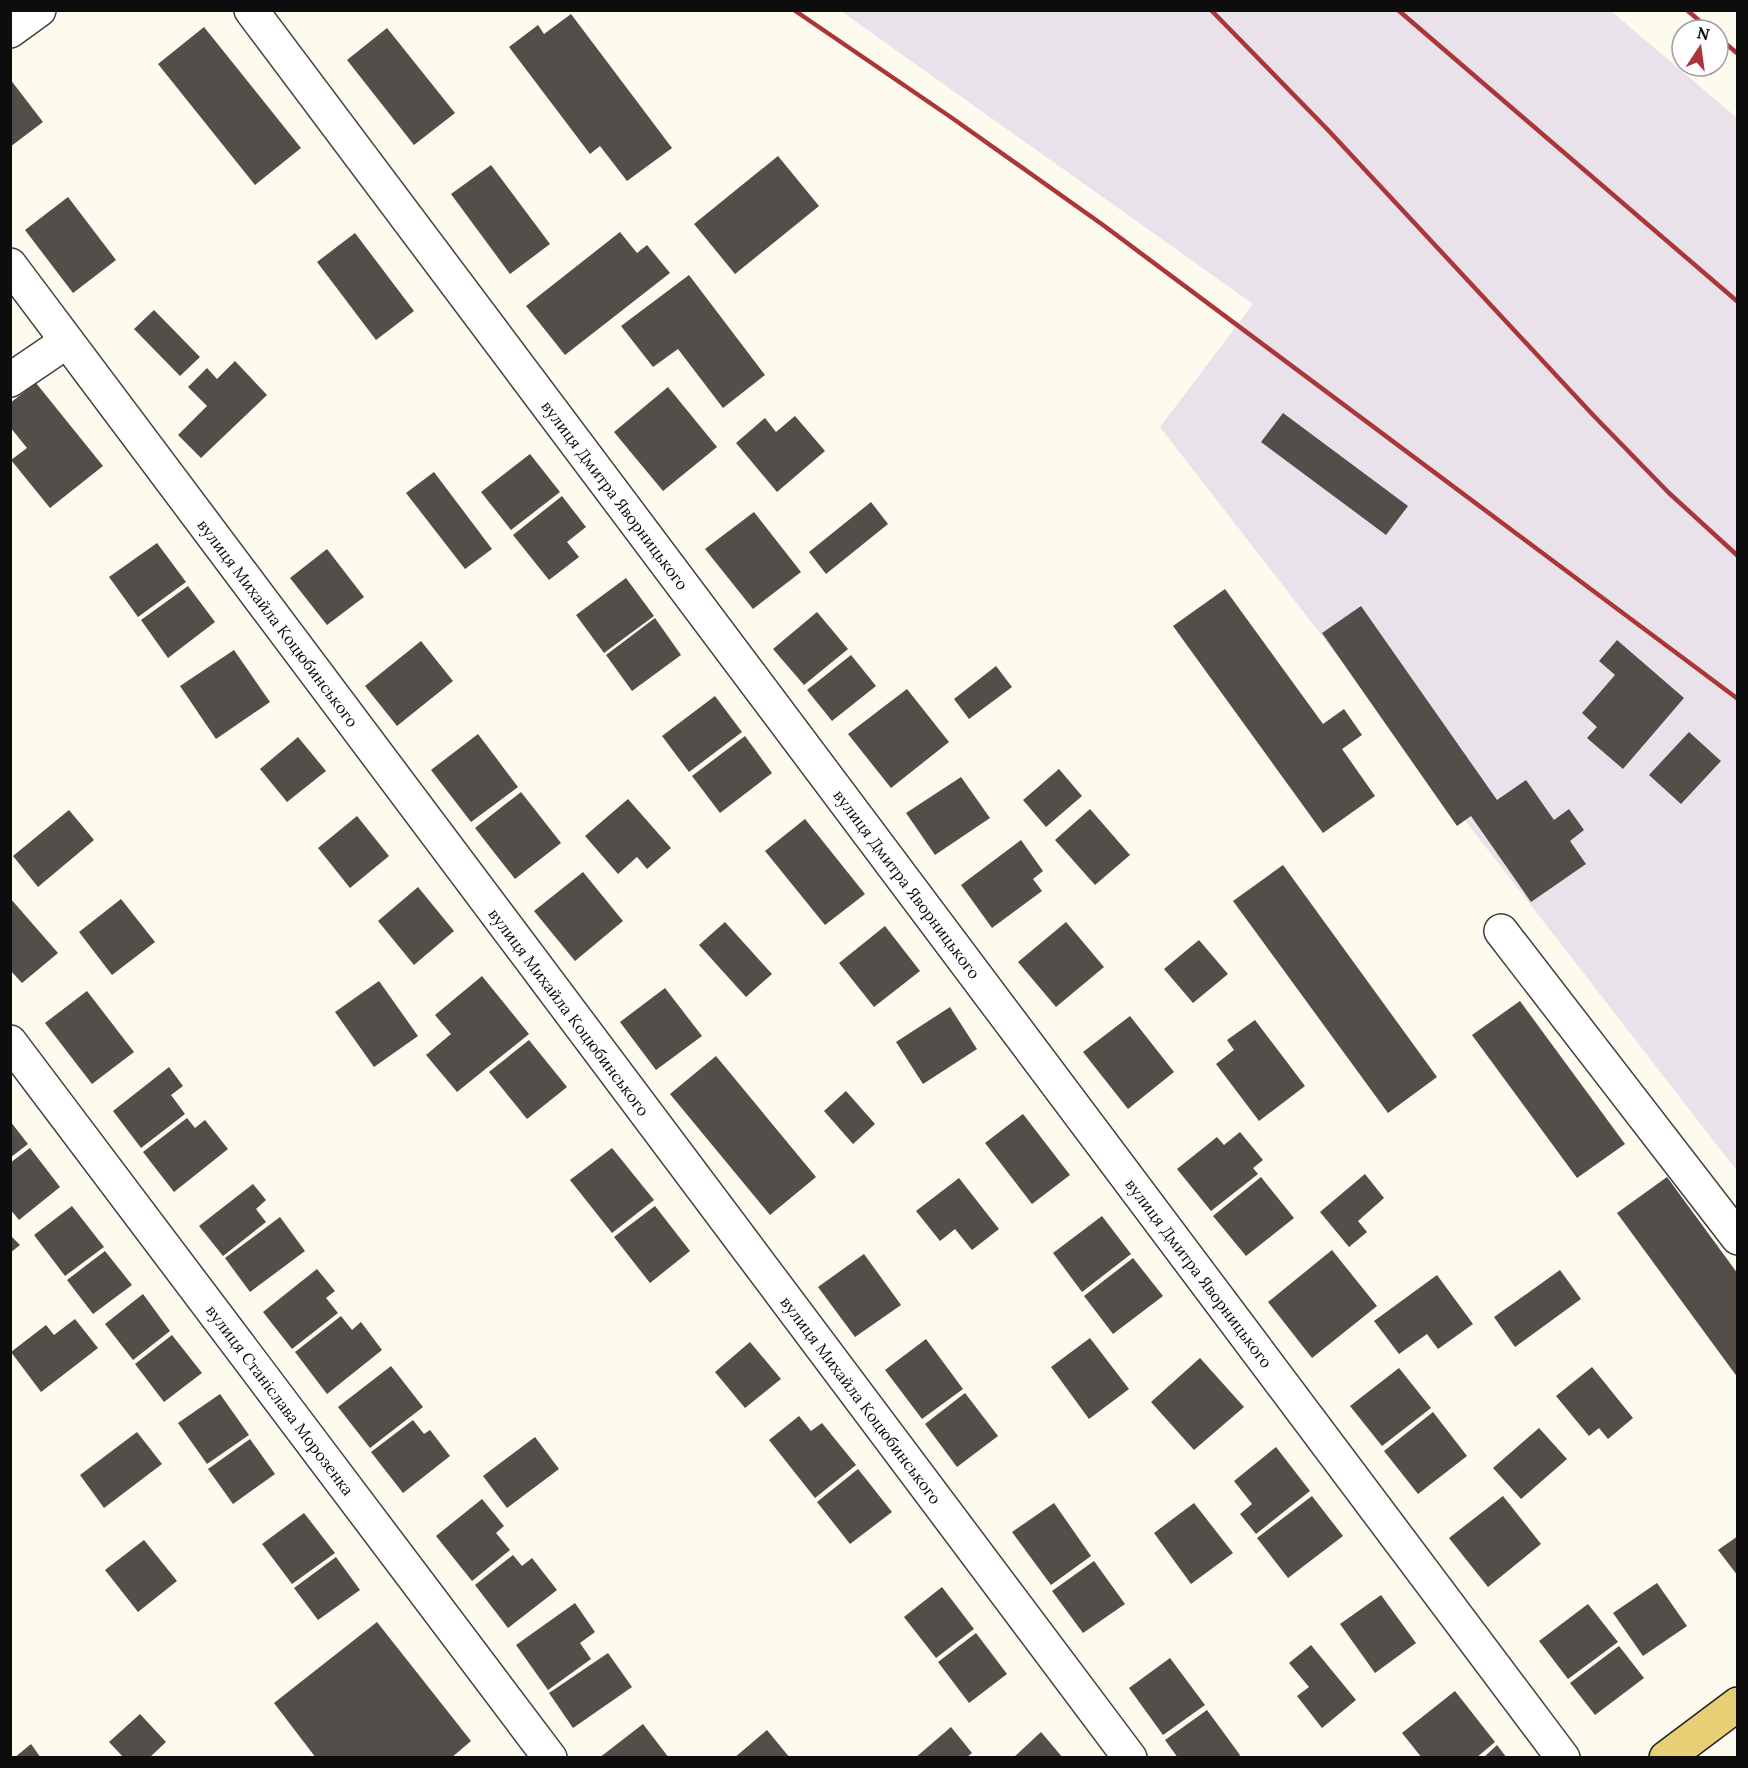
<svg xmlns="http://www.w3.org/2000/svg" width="1748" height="1768" font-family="Lora,serif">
	<rect width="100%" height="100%" fill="#fdfaee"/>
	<path fill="#eae2ea" d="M 841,11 L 1611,11 L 1737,118 L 1737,1171 L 1160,427 L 1253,304 Z"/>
	<g fill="#544e4a">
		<path d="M 571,14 L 672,148 L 627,181 L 600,146 L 590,154 L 509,47 L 538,25 L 544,34 Z"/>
		<path d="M 204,27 L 301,148 L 255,185 L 158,64 Z"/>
		<path d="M 387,28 L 455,113 L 414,145 L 347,60 Z"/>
		<path d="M 10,79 L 43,122 L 10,147 Z"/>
		<path d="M 778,156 L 819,206 L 735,274 L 694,224 Z"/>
		<path d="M 491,165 L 550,244 L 510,274 L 451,194 Z"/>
		<path d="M 68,197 L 116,260 L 73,293 L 25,230 Z"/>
		<path d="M 620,232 L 637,253 L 647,245 L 670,273 L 565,355 L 526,306 Z"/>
		<path d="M 355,233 L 414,311 L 376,340 L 317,262 Z"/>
		<path d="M 689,275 L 765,375 L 723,408 L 678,349 L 653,367 L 621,326 Z"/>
		<path d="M 154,310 L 200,357 L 180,376 L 134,329 Z"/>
		<path d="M 235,361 L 267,395 L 201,458 L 178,435 L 207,406 L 188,387 L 207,368 L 217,379 Z"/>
		<path d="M 36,383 L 103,466 L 50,508 L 11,460 L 27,448 L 10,427 L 10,403 Z"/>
		<path d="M 668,387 L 717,447 L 663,491 L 614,432 Z"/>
		<path d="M 1283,413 L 1408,506 L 1386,535 L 1261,442 Z"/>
		<path d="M 795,416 L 825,451 L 777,492 L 736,443 L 765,418 L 776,432 Z"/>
		<path d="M 530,454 L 560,492 L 511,530 L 481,492 Z"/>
		<path d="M 434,472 L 492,549 L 465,569 L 406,493 Z"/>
		<path d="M 562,496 L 586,527 L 567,542 L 579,557 L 549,580 L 513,535 Z"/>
		<path d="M 871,502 L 888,524 L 826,574 L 809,552 Z"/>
		<path d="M 754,512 L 801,572 L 753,609 L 705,549 Z"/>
		<path d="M 157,543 L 186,582 L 138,617 L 109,577 Z"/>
		<path d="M 327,549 L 364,597 L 327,625 L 290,578 Z"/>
		<path d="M 626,578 L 654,616 L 604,653 L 576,615 Z"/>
		<path d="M 188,586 L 215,622 L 168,658 L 141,620 Z"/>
		<path d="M 1225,589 L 1323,724 L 1344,709 L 1362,735 L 1342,749 L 1375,796 L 1323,833 L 1173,626 Z"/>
		<path d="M 1361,606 L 1497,800 L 1526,780 L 1554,820 L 1569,809 L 1584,830 L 1570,841 L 1586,864 L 1531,902 L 1471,816 L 1457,826 L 1322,633 Z"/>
		<path d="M 817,612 L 848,649 L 804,685 L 773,649 Z"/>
		<path d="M 655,618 L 681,655 L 632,691 L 606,655 Z"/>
		<path d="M 1617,640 L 1684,698 L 1623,769 L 1587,738 L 1597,727 L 1582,713 L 1615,675 L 1599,661 Z"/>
		<path d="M 421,641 L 453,681 L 397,726 L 365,686 Z"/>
		<path d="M 234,650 L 270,702 L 216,739 L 180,686 Z"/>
		<path d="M 851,655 L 876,686 L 832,721 L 807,690 Z"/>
		<path d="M 996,666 L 1012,687 L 969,719 L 954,699 Z"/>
		<path d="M 907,689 L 949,742 L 891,788 L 848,734 Z"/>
		<path d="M 715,696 L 742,732 L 689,772 L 662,736 Z"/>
		<path d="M 1689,732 L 1721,761 L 1681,804 L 1649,775 Z"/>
		<path d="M 478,734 L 518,787 L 471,822 L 431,770 Z"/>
		<path d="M 745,736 L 772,773 L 720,813 L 692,776 Z"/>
		<path d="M 298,737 L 326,771 L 287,802 L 260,769 Z"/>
		<path d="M 1059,769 L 1082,796 L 1046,827 L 1023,800 Z"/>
		<path d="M 961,777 L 990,818 L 935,855 L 906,813 Z"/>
		<path d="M 521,792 L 561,843 L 515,879 L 475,828 Z"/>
		<path d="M 628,799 L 671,848 L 647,869 L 637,857 L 618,874 L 585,836 Z"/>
		<path d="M 1090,809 L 1130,855 L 1095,885 L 1055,840 Z"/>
		<path d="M 69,810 L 94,840 L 38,887 L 13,856 Z"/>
		<path d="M 357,816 L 389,856 L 350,888 L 318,848 Z"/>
		<path d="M 805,819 L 865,894 L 825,925 L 765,851 Z"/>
		<path d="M 1021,840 L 1043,871 L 1033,879 L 1042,891 L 992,928 L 961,885 Z"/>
		<path d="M 1283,865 L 1437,1077 L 1388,1113 L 1233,901 Z"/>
		<path d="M 583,872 L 623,921 L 575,961 L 534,911 Z"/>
		<path d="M 418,887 L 454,931 L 414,965 L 378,921 Z"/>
		<path d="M 10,898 L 58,953 L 22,983 L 10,970 Z"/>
		<path d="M 121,899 L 155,942 L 112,975 L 79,932 Z"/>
		<path d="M 725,922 L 772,974 L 746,997 L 699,945 Z"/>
		<path d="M 1066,922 L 1104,967 L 1056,1007 L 1018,962 Z"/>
		<path d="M 885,926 L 920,971 L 874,1007 L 839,963 Z"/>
		<path d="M 1199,940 L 1228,974 L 1193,1003 L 1164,969 Z"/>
		<path d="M 482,976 L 529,1034 L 457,1092 L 426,1055 L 451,1034 L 435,1015 Z"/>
		<path d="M 379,981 L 418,1036 L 374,1067 L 335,1012 Z"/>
		<path d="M 665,988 L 702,1036 L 656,1070 L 620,1022 Z"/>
		<path d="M 87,991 L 134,1052 L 92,1084 L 45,1023 Z"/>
		<path d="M 1520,1001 L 1625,1144 L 1577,1178 L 1472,1035 Z"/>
		<path d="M 950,1007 L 977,1049 L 923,1084 L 896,1042 Z"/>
		<path d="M 1130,1016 L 1174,1072 L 1128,1109 L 1083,1052 Z"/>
		<path d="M 1255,1020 L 1305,1086 L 1259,1121 L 1216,1064 L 1234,1050 L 1227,1040 Z"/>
		<path d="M 529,1040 L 567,1087 L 527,1119 L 489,1072 Z"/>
		<path d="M 716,1056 L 816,1177 L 770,1215 L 670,1094 Z"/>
		<path d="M 169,1067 L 183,1086 L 171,1095 L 185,1114 L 141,1148 L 113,1111 Z"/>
		<path d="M 846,1091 L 875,1124 L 853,1144 L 824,1111 Z"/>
		<path d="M 1023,1114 L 1070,1175 L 1032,1204 L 985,1143 Z"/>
		<path d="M 187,1118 L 195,1128 L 205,1120 L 228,1149 L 174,1192 L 143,1152 Z"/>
		<path d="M 10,1121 L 28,1144 L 10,1158 Z"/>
		<path d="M 1240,1132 L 1263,1160 L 1253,1168 L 1258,1174 L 1211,1211 L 1177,1169 L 1217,1137 L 1224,1145 Z"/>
		<path d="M 30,1148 L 60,1187 L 19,1220 L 10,1209 L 10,1163 Z"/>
		<path d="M 612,1148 L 654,1200 L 612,1233 L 570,1180 Z"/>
		<path d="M 1365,1174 L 1384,1198 L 1358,1221 L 1367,1232 L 1349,1247 L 1320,1212 Z"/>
		<path d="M 1261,1177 L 1294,1218 L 1246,1256 L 1213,1216 Z"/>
		<path d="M 1667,1177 L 1738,1274 L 1738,1378 L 1617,1213 Z"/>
		<path d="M 959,1178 L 999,1229 L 972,1250 L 955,1229 L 940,1241 L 916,1211 Z"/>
		<path d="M 253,1184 L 266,1200 L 256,1209 L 266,1222 L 223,1256 L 199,1226 Z"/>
		<path d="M 72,1206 L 104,1247 L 65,1276 L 34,1235 Z"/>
		<path d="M 655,1206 L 690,1251 L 650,1283 L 614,1237 Z"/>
		<path d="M 1102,1216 L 1131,1254 L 1082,1292 L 1053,1253 Z"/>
		<path d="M 280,1217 L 305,1251 L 250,1292 L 225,1258 Z"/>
		<path d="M 10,1235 L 20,1245 L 10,1253 Z"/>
		<path d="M 1332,1250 L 1377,1306 L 1312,1358 L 1268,1302 Z"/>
		<path d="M 105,1251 L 132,1285 L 93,1314 L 67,1280 Z"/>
		<path d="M 864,1254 L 901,1305 L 855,1337 L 818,1287 Z"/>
		<path d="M 1133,1258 L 1163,1296 L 1113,1334 L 1084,1296 Z"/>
		<path d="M 317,1269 L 335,1291 L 326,1298 L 338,1313 L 292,1349 L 263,1312 Z"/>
		<path d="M 1560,1270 L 1581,1299 L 1515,1347 L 1494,1317 Z"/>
		<path d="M 1437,1275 L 1473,1324 L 1438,1349 L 1427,1334 L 1399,1354 L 1374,1321 Z"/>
		<path d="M 143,1294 L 170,1331 L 133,1360 L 105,1324 Z"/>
		<path d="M 341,1316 L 352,1330 L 361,1322 L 382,1350 L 327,1394 L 295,1352 Z"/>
		<path d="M 75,1319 L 98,1348 L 41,1392 L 11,1352 L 46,1325 L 54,1335 Z"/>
		<path d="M 172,1335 L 202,1373 L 164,1402 L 135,1364 Z"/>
		<path d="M 1090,1338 L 1129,1389 L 1089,1419 L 1051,1367 Z"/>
		<path d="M 926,1339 L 963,1389 L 922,1419 L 885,1370 Z"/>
		<path d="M 750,1342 L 781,1379 L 745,1408 L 715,1372 Z"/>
		<path d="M 1200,1358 L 1244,1407 L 1194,1450 L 1151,1402 Z"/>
		<path d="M 391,1366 L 423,1407 L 370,1448 L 338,1407 Z"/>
		<path d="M 1592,1367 L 1633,1418 L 1608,1439 L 1599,1428 L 1589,1436 L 1556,1396 Z"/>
		<path d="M 1399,1368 L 1431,1408 L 1382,1446 L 1350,1406 Z"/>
		<path d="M 965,1393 L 998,1436 L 957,1467 L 925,1424 Z"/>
		<path d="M 220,1394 L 249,1435 L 207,1464 L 178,1423 Z"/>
		<path d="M 1433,1412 L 1467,1456 L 1418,1494 L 1384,1451 Z"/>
		<path d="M 799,1416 L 811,1431 L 822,1423 L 856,1465 L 815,1498 L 769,1440 Z"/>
		<path d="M 413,1420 L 424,1434 L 430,1430 L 450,1456 L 403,1493 L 371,1452 Z"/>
		<path d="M 1539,1428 L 1567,1459 L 1521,1499 L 1493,1468 Z"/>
		<path d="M 137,1432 L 162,1464 L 104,1508 L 80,1475 Z"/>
		<path d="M 535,1437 L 559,1469 L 507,1508 L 483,1476 Z"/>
		<path d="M 250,1439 L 275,1474 L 233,1504 L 208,1469 Z"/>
		<path d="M 1276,1447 L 1310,1491 L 1256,1534 L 1240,1514 L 1252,1504 L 1234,1481 Z"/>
		<path d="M 858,1469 L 892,1512 L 850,1544 L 817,1502 Z"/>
		<path d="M 1312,1496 L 1343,1536 L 1288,1578 L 1257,1538 Z"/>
		<path d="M 1503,1496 L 1541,1544 L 1488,1587 L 1449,1538 Z"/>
		<path d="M 482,1499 L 504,1526 L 496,1533 L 510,1550 L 472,1581 L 436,1536 Z"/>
		<path d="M 1054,1503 L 1091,1556 L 1051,1585 L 1012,1532 Z"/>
		<path d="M 1194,1503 L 1233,1553 L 1191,1584 L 1154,1533 Z"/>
		<path d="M 304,1513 L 335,1553 L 292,1584 L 262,1544 Z"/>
		<path d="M 1738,1536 L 1738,1576 L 1718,1550 Z"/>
		<path d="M 144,1540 L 177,1581 L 138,1612 L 105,1570 Z"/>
		<path d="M 513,1555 L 522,1566 L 532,1558 L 557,1590 L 508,1628 L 475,1585 Z"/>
		<path d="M 336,1557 L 360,1590 L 318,1620 L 294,1588 Z"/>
		<path d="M 1094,1561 L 1125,1604 L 1083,1633 L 1052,1591 Z"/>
		<path d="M 1657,1583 L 1687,1626 L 1643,1656 L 1613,1613 Z"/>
		<path d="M 942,1587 L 974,1629 L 936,1658 L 904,1617 Z"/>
		<path d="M 1381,1595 L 1416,1643 L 1375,1673 L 1340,1624 Z"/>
		<path d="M 575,1603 L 595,1632 L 580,1643 L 591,1659 L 548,1690 L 516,1645 Z"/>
		<path d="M 1588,1604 L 1618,1642 L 1568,1679 L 1539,1641 Z"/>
		<path d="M 377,1622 L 471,1741 L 451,1758 L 316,1758 L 274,1703 Z"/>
		<path d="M 976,1633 L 1007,1674 L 969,1703 L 938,1662 Z"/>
		<path d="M 1311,1645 L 1356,1700 L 1322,1728 L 1297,1696 L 1309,1687 L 1289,1663 Z"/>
		<path d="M 1619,1646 L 1644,1678 L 1595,1715 L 1570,1683 Z"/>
		<path d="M 608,1653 L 632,1687 L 573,1728 L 549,1693 Z"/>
		<path d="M 1170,1658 L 1205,1705 L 1163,1735 L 1129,1688 Z"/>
		<path d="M 1455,1691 L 1495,1742 L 1476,1758 L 1422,1758 L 1402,1733 Z"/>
		<path d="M 1207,1710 L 1240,1755 L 1237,1758 L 1178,1758 L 1165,1740 Z"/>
		<path d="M 140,1714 L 166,1742 L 149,1758 L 124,1758 L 109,1742 Z"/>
		<path d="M 643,1724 L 669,1758 L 599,1758 Z"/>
		<path d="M 951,1727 L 972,1753 L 966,1758 L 915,1758 Z"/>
		<path d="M 767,1730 L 790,1758 L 734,1758 Z"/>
		<path d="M 1041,1732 L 1063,1758 L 1013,1758 Z"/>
		<path d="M 31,1744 L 41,1758 L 14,1758 Z"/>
		<path d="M 1497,1745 L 1507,1758 L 1483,1758 Z"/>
	</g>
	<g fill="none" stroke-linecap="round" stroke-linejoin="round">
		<g stroke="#404040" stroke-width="36">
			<g id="minor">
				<path d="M 251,10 L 1563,1758"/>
				<path d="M 10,31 L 39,10"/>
				<path d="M 10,265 L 1130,1758"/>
				<path d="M 10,380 L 66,342"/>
				<path d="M 1501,931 L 1738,1238"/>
				<path d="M 10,1042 L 550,1758"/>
			</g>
		</g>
		<g stroke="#1e1e1e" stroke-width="36">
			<path id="major" d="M 1666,1758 L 1738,1704"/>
		</g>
		<use href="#minor" stroke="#fff" stroke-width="33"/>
		<use href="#major" stroke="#e8ce74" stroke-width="33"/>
		<g stroke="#ab3639" stroke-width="4.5">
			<path d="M 794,10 L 952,118 L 1103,225 L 1738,699"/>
			<path d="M 1211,10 L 1328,130 L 1593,415 L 1669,493 L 1738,556"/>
			<path d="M 1398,10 L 1738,302"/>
			<path d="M 1687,10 L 1710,30"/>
			<path d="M 1718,37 L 1738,54"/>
		</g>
	</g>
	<g text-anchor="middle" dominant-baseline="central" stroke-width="6" stroke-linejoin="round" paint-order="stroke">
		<g font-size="16" fill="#0d0d0d" stroke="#fff">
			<text transform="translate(615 495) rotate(53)">вулиця Дмитра Яворницького</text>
			<text transform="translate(278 623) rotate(53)">вулиця Михайла Коцюбинського</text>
			<text transform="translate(907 884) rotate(53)">вулиця Дмитра Яворницького</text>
			<text transform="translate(569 1012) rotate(53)">вулиця Михайла Коцюбинського</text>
			<text transform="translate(1199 1273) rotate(53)">вулиця Дмитра Яворницького</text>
			<text transform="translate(280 1400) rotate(53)">вулиця Станіслава Морозенка</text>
			<text transform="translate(861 1400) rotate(53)">вулиця Михайла Коцюбинського</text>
		</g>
	</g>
	<rect width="1748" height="1768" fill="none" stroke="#0d0d0d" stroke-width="24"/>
	<g transform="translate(1700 48) rotate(13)"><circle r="28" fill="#ffffff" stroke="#9e9e9e" stroke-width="1.5"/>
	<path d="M0-4.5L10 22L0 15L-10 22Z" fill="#ab3639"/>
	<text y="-9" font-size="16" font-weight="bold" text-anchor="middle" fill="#0d0d0d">N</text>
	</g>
</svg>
